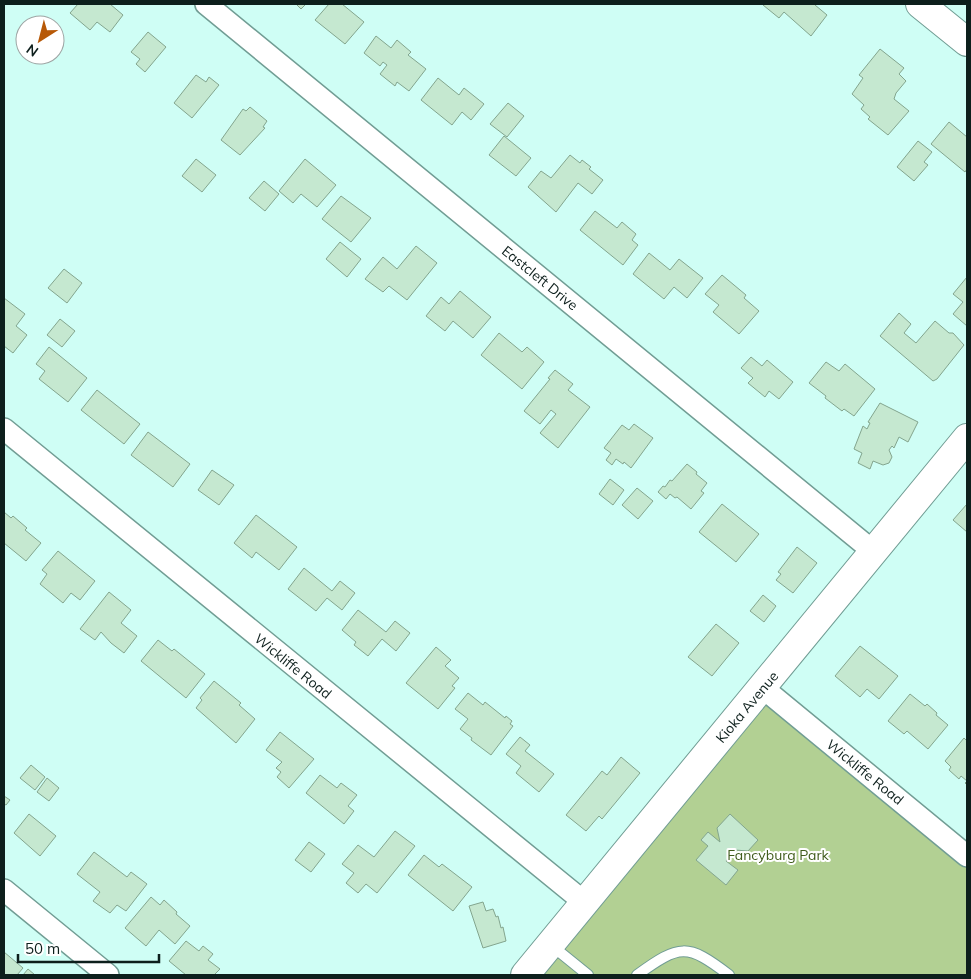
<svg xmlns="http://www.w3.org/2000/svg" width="971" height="979" font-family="Mulish,sans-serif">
	<rect width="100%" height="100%" fill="#cffef5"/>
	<path fill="#b2d093" d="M 763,688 L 967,856 L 967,975 L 525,975 Z"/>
	<g fill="#c5e8d0" stroke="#83a58e">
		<path d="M 78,4 L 110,4 L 123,15 L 110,32 L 97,22 L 90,30 L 70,13 Z"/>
		<path d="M 296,4 L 306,4 L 301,9 Z"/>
		<path d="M 329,4 L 342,4 L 364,22 L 345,44 L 315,20 Z"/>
		<path d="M 764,4 L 816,4 L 815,5 L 827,15 L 811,36 L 784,12 L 779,18 L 763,5 Z"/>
		<path d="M 148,32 L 166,47 L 145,72 L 136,64 L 140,59 L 131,52 Z"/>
		<path d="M 376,36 L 391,48 L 397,40 L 411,52 L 408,55 L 426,69 L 409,91 L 397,82 L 395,86 L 380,74 L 387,65 L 383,62 L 380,66 L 364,53 Z"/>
		<path d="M 880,49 L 904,68 L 899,74 L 906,81 L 896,93 L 894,99 L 909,111 L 888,135 L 868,119 L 870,117 L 861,109 L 864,105 L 852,94 L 863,78 L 859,75 Z"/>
		<path d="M 196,75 L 206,82 L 209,77 L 219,85 L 192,118 L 174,103 Z"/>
		<path d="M 438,78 L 459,95 L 464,88 L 484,104 L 471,120 L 462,112 L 452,125 L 421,100 Z"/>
		<path d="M 508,103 L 524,116 L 507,137 L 490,124 Z"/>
		<path d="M 250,107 L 267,121 L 263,127 L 265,128 L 240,155 L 221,140 L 243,109 L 246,111 Z"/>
		<path d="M 949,122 L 967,137 L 967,169 L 965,172 L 931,144 Z"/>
		<path d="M 504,136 L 531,158 L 516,176 L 489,155 Z"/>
		<path d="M 918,141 L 932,152 L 924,162 L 928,165 L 914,181 L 897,167 Z"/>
		<path d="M 570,155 L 580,163 L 582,160 L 591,167 L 589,169 L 603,180 L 592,194 L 578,183 L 556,212 L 528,187 L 541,171 L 551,178 Z"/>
		<path d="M 196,159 L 216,175 L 202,192 L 182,176 Z"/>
		<path d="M 305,159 L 336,185 L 317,207 L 301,194 L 293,203 L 279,191 Z"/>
		<path d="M 264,181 L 279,194 L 265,211 L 249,198 Z"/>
		<path d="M 341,196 L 371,218 L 351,242 L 322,219 Z"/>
		<path d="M 595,211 L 617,228 L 622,222 L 636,234 L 632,240 L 638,245 L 623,265 L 580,230 Z"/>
		<path d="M 340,242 L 361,259 L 347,277 L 326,259 Z"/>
		<path d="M 416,246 L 437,263 L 407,300 L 389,286 L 383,292 L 365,279 L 383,257 L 397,269 Z"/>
		<path d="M 649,253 L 670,270 L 679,259 L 703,278 L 687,298 L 674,287 L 664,299 L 633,274 Z"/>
		<path d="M 64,269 L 82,283 L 67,303 L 48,288 Z"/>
		<path d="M 722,275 L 746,295 L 744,298 L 759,311 L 739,334 L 713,312 L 719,305 L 705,294 Z"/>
		<path d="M 967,277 L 967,326 L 953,314 L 963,302 L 953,294 Z"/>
		<path d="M 460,291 L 491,317 L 473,338 L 453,321 L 445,331 L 426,316 L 441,297 L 449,304 Z"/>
		<path d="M 4,298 L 25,314 L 16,326 L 27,335 L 13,353 L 4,346 Z"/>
		<path d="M 899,313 L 911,324 L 904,333 L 916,343 L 935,321 L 949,333 L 953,333 L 964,345 L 937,379 L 933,381 L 880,336 Z"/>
		<path d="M 60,319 L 75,331 L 62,347 L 47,335 Z"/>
		<path d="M 499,333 L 522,352 L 527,347 L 544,362 L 522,389 L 481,355 Z"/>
		<path d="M 49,347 L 87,378 L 68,402 L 39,379 L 45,371 L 36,364 Z"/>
		<path d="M 751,357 L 762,366 L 767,360 L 793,382 L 779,399 L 769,391 L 765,397 L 748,383 L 753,378 L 741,368 Z"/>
		<path d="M 826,362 L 839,371 L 845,364 L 875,389 L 854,416 L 844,409 L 842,411 L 825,398 L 826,396 L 809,383 Z"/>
		<path d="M 555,370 L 573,384 L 568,390 L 590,407 L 558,448 L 540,433 L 556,414 L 551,410 L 540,424 L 524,411 L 550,379 L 548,378 Z"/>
		<path d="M 97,390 L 140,424 L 124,444 L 81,410 Z"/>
		<path d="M 880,403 L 918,422 L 908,442 L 899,437 L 894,448 L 892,446 L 889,450 L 892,457 L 889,463 L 883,465 L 873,461 L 870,469 L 858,463 L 862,453 L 854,449 L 863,426 L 867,429 L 870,423 L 868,422 Z"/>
		<path d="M 634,424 L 653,438 L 631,468 L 624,462 L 623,464 L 616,459 L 612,465 L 606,460 L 611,453 L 604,448 L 622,425 L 629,430 Z"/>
		<path d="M 148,432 L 190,464 L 173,487 L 131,455 Z"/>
		<path d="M 687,464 L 697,472 L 696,474 L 707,483 L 701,491 L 704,493 L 691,509 L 677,497 L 675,498 L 670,494 L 666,499 L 658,492 L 663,486 L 665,487 L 670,480 L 672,481 Z"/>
		<path d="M 212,470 L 234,485 L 219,505 L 198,490 Z"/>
		<path d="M 610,479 L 624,490 L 613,505 L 599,494 Z"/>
		<path d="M 637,488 L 653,501 L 638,519 L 622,505 Z"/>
		<path d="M 722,504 L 759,534 L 736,562 L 699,532 Z"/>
		<path d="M 967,504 L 967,532 L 953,520 Z"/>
		<path d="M 4,512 L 11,518 L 13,516 L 27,528 L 25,530 L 41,543 L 26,561 L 4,543 Z"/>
		<path d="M 256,515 L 297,547 L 279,570 L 256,552 L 252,558 L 234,543 Z"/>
		<path d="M 797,547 L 817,563 L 793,593 L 776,580 L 781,574 L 778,572 Z"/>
		<path d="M 58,551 L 95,581 L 80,600 L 71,593 L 63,603 L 40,584 L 47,574 L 42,570 Z"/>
		<path d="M 304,568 L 332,591 L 340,581 L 355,593 L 342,610 L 327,598 L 316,611 L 288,589 Z"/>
		<path d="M 109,592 L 131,610 L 121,623 L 137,636 L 124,653 L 111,643 L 101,632 L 95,640 L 80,629 Z"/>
		<path d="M 763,595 L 776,606 L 764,622 L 750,611 Z"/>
		<path d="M 358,610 L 386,632 L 395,621 L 410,633 L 396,651 L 382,639 L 368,656 L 354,645 L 356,642 L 342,630 Z"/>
		<path d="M 716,624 L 739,643 L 712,676 L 688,657 Z"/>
		<path d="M 158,640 L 172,651 L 174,649 L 205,674 L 186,698 L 141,661 Z"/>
		<path d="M 860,646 L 898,676 L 879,699 L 867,689 L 860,697 L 835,676 Z"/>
		<path d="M 436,647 L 451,660 L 445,666 L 459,678 L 452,686 L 455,688 L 438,709 L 406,683 Z"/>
		<path d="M 214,681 L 241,703 L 239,705 L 255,719 L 236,743 L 196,708 L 202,700 L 200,698 Z"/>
		<path d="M 468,693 L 483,705 L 485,702 L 505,718 L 506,716 L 512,721 L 510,724 L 513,726 L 491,755 L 471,740 L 472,738 L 460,729 L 468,719 L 455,709 Z"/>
		<path d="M 910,694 L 925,706 L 927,704 L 937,713 L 936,715 L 948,725 L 928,749 L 907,731 L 904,734 L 888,721 Z"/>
		<path d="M 280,732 L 314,759 L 289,788 L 277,777 L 281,772 L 276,768 L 282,762 L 266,750 Z"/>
		<path d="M 520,737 L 530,745 L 525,751 L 554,774 L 539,792 L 516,773 L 521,766 L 506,754 Z"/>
		<path d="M 964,738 L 967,741 L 967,785 L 965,783 L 967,781 L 961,776 L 959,779 L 949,770 L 951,767 L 945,761 Z"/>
		<path d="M 621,757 L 640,773 L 602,819 L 599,816 L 586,831 L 566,815 L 602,771 L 607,775 Z"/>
		<path d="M 31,765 L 45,777 L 35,790 L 20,778 Z"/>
		<path d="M 320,775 L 337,788 L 341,783 L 357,795 L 348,806 L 354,811 L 344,824 L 306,793 Z"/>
		<path d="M 47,778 L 59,788 L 49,801 L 37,792 Z"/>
		<path d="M 4,796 L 10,800 L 6,805 L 4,804 Z"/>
		<path d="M 29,814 L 56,836 L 40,856 L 14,833 Z"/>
		<path d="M 730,814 L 758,840 L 748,851 L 735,850 L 726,861 L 738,870 L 726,885 L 696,860 L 708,846 L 701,840 L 708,832 L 720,842 L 717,828 Z"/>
		<path d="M 395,831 L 415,846 L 377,893 L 366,884 L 358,893 L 346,883 L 354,873 L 342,864 L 358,845 L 374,857 Z"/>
		<path d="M 309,842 L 325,854 L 311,872 L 295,860 Z"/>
		<path d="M 94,852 L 127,877 L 131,872 L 147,884 L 126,911 L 117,905 L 110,913 L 93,901 L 100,892 L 77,874 Z"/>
		<path d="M 424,855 L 439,867 L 442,864 L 472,887 L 453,911 L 408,875 Z"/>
		<path d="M 151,897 L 160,905 L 164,900 L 177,912 L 176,914 L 190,926 L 175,944 L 159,930 L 146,946 L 125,928 Z"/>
		<path d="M 483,902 L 486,911 L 493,909 L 496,917 L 498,916 L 501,928 L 503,927 L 506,941 L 483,948 L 469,906 Z"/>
		<path d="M 186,941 L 199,951 L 203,946 L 213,954 L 208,960 L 220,969 L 214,975 L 186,975 L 169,961 Z"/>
		<path d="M 4,952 L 23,968 L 17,975 L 4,975 Z"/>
		<path d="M 28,969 L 35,975 L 23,975 Z"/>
	</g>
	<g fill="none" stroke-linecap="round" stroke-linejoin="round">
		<g stroke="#719d94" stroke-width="12">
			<g id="lane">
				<path d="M 551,945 L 588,975"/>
				<path d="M 637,975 C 680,944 687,943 729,975"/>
			</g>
		</g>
		<g stroke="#719d94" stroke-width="24">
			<g id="street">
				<path d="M 206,4 L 874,552"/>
				<path d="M 4,429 L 584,902"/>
				<path d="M 763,688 L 967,856"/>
				<path d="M 4,890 L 108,975"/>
			</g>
		</g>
		<g stroke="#719d94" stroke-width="30">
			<g id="secondary">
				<path d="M 920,4 L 967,42"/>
				<path d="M 525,975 L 967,438"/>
			</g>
		</g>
		<use href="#lane" stroke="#fff" stroke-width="10"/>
		<use href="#street" stroke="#fff" stroke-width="21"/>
		<use href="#secondary" stroke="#fff" stroke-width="28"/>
	</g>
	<g text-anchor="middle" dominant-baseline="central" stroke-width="4" stroke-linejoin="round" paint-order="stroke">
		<g font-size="14" fill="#0d1f1c" stroke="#fff">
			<text transform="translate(540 278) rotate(39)">Eastcleft Drive</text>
			<text transform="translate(293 666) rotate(39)">Wickliffe Road</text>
			<text transform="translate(747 707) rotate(-50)">Kioka Avenue</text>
			<text transform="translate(865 772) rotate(39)">Wickliffe Road</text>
		</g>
		<g font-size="14" fill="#3f5b1b" stroke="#fff">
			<text x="778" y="855">Fancyburg Park</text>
		</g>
	</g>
	<rect width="971" height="979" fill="none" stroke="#0d1f1c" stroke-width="10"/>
	<g transform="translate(40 40) rotate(216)"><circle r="24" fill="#ffffff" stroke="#9ea5a4"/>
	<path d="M0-4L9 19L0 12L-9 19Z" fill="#b75907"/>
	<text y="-8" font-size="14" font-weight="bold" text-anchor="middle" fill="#0d1f1c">N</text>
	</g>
	<path d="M18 954v8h141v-8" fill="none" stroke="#0d1f1c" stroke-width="2.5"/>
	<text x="25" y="954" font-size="15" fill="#0d1f1c" stroke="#ffffff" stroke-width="4" paint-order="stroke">50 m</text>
</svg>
